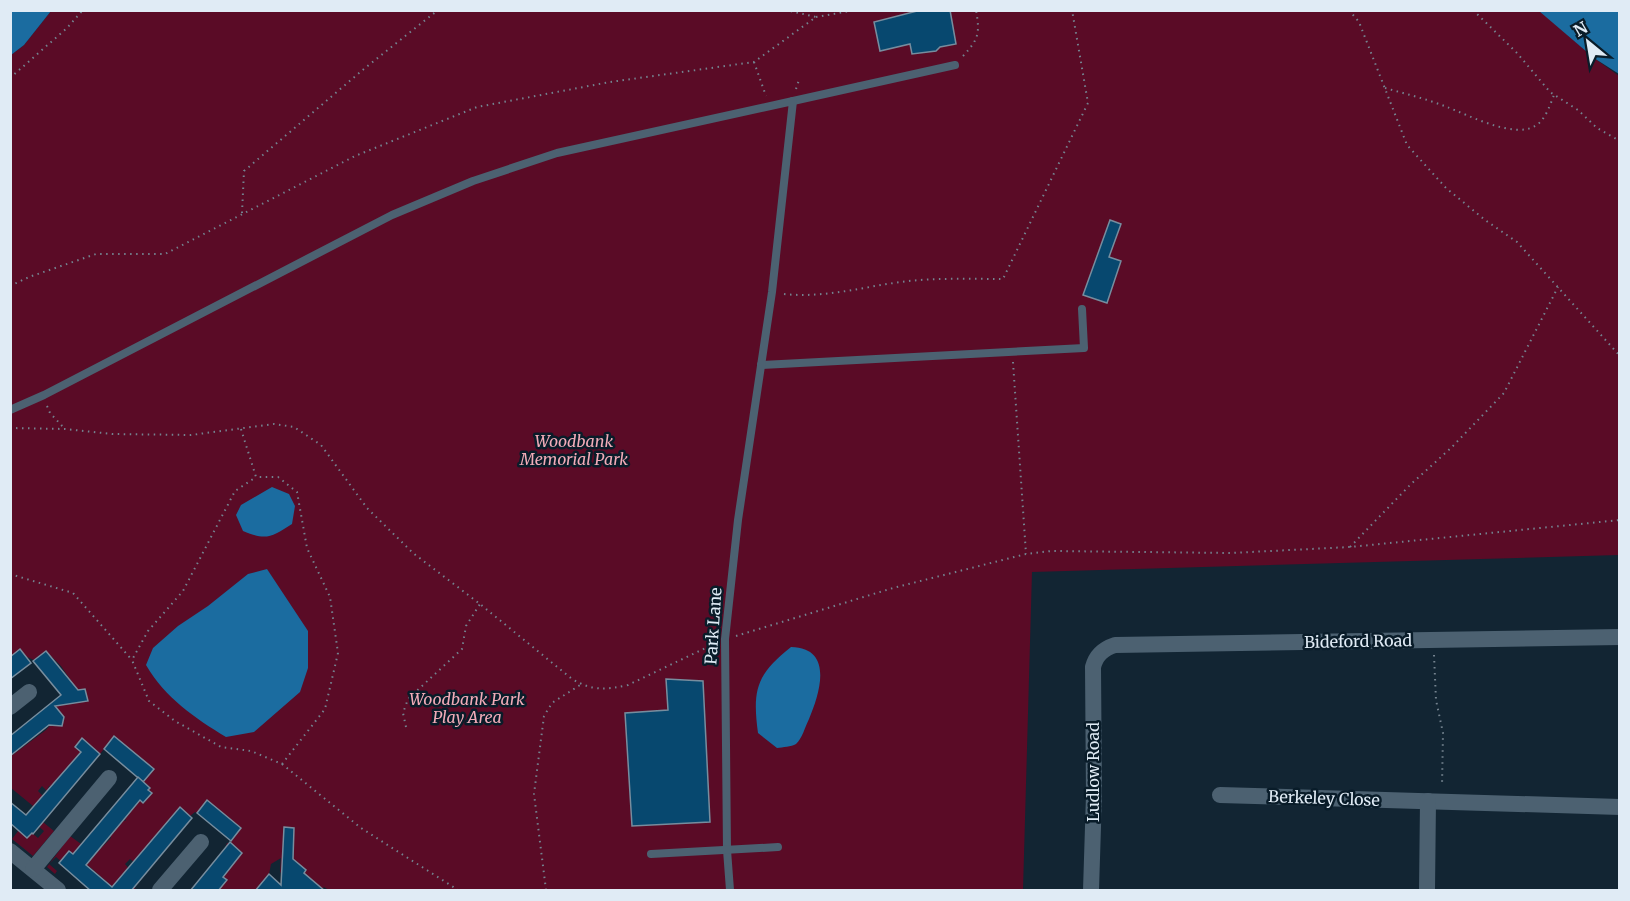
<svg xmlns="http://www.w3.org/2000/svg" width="1630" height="901" font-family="Merriweather,serif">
	<rect width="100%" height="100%" fill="#122533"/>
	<g fill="#5a0b26">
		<path d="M 1539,10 L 1594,58 L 1619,76 L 1619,555 L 1032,572 L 1023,890 L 329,890 L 324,887 L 321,890 L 305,874 L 300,878 L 306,870 L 299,864 L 286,866 L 280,873 L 281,858 L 271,864 L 269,874 L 255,890 L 211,890 L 226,880 L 223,876 L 242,853 L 236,848 L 233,851 L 226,846 L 227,843 L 230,843 L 241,828 L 207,801 L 197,813 L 195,812 L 190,816 L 179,808 L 134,862 L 130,859 L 125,864 C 133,871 129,884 137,890 L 116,890 L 91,868 L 69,852 L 69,860 L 63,867 L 61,866 L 63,863 L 56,857 L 49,864 L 57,871 L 55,874 L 47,867 L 70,836 L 95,854 L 111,838 L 110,836 L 123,820 L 126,821 L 125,819 L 139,801 L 144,803 L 151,794 L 148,790 L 150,787 L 142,780 L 154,769 L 114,736 L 100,754 L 82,739 L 75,747 L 81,752 L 51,786 L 49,786 L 47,791 L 42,786 L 38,791 L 43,796 L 44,815 L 11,788 L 11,756 L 46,730 L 54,721 L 61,726 L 63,724 L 62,715 L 55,706 L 88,701 L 85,689 L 68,691 L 74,685 L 61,666 L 46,651 L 34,660 L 27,657 L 20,650 L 11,657 L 11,55 L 24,45 L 51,11 Z"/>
		<path d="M 33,814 L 54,831 L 33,856 L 12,839 L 19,830 L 27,837 L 32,833 L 38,838 L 44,831 L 29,818 Z"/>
	</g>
	<g fill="#1b6ca0">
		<path d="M 11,10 L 51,11 L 24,45 L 11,55 Z"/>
		<path d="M 1539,11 L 1619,11 L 1619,74 L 1594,58 Z"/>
		<path d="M 272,487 L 289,494 L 295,506 L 292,524 C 272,537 266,541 243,531 L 236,515 L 241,505 Z"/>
		<path d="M 267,569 L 308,631 L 308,668 L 300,692 L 254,732 L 226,737 C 195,718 165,698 146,665 L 153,648 L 178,626 L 208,606 L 248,574 Z"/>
		<path d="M 791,647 C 834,648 820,693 809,719 C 805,727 802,739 796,744 C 791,747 783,747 777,748 L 758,733 C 752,689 757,674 791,647 Z"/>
	</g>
	<g fill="#07486f" stroke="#778d9e" stroke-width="1.5">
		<path d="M 921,10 L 950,10 L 956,44 L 940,47 L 936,51 L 912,54 L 910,44 L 880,51 L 874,22 Z"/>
		<path d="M 1110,220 L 1121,224 L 1109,257 L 1121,261 L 1107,303 L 1083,295 Z"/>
		<path d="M 20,649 L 31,663 L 10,679 L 10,657 Z"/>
		<path d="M 46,651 L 78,690 L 85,689 L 88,701 L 55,706 L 64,717 L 62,726 L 49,725 L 10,756 L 10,736 L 61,695 L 33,661 Z"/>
		<path d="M 666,679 L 703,681 L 710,822 L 632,826 L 625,713 L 668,710 Z"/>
		<path d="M 114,736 L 154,769 L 143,782 L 104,749 Z"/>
		<path d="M 82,738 L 100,754 L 33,834 L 32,833 L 27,838 L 10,823 L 10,802 L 26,815 L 81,752 L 75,747 Z"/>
		<path d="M 138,777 L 150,788 L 148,790 L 152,793 L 143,803 L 140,800 L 86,865 L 112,887 L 180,807 L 192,818 L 131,891 L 91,891 L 59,863 L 69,851 L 73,854 Z"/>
		<path d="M 207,800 L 241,828 L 231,841 L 197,813 Z"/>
		<path d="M 284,827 L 294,828 L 293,859 L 306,870 L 304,873 L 325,891 L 255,891 L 269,874 L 281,885 Z"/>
		<path d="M 230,842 L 242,853 L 223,877 L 227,880 L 218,891 L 190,891 Z"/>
	</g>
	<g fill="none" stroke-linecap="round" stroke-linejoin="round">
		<g stroke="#74838f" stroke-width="2" stroke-dasharray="1.5 4.5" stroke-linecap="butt">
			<path d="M 1349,10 L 1359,22 L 1407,145 L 1446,188 L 1485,220 L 1517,242 L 1620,356"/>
			<path d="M 1473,10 L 1517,53 L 1550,92 L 1578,110 L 1597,128 L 1620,141"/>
			<path d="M 816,17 L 856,10"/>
			<path d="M 963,56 C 979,39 980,33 976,10"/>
			<path d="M 754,62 L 766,96"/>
			<path d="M 10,78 L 67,28 L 83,10"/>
			<path d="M 1385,88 C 1406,94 1427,99 1447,107 C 1468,115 1514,139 1535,126 C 1545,121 1550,105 1554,95"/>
			<path d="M 796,89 L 799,80"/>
			<path d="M 242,213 L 244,171 L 365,68 L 438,10"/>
			<path d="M 10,286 L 29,277 L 96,254 L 165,254 L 355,156 L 477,107 L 610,82 L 754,62 L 816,17 L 786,10"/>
			<path d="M 784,294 C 830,299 875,283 920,280 C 948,278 976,279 1003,279 L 1088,103 L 1072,10"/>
			<path d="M 1013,362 L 1026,554"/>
			<path d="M 47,406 L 50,413 L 65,429"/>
			<path d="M 10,428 L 65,429 L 112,434 L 191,435 L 274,424 L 294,427 L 321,445 L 367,508 L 413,553 L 480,604 L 572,679 C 592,691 606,690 628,685 L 714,644"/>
			<path d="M 241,429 L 256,477 L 278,477 L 297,492 L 307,548 L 330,597 L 338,653 L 325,709 L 282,764 L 251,751 L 221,747 L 175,721 L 149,701 L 132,660 L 148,631 L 183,591 L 235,491 L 256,477"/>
			<path d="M 1350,547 L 1411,484 L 1451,448 L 1504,393 L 1558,287"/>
			<path d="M 10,574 L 73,593 L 132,660"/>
			<path d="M 736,636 L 893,588 L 1026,554 L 1051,551 L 1231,553 L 1350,547 L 1620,520"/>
			<path d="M 1434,655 L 1436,700 L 1443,733 L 1442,786"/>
			<path d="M 406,727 L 403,713 L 408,699 L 462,649 L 466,626 L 480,604"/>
			<path d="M 282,764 L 361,828 L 458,890"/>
			<path d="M 546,890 L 534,794 L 544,716 L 552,703 L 580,685"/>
		</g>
		<g stroke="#4c6171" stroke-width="8">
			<path d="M 793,101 L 955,65"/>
			<path d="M 761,365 L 1084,348 L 1082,309"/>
			<path d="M 10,410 L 44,395 L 392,215 L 473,181 L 557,153 L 793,101 L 772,292 L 738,520 L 725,639 L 727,850 L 730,890"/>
			<path d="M 651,854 L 778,847"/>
		</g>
		<g stroke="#4c6171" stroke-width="16">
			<path d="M 10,707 L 29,692"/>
			<path d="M 1220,795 L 1620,807"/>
			<path d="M 10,851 L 58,890"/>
			<path d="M 33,869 L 109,778"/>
			<path d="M 160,890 L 201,842"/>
			<path d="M 1091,890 L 1094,795 L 1093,667 C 1096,655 1103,649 1115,645 L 1620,637"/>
			<path d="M 1427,890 L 1428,801"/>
		</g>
	</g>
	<g text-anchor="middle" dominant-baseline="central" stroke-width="5" stroke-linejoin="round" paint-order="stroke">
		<g font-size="16" font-style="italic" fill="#f2abb8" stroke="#091c29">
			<text x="574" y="441">Woodbank<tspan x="574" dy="18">Memorial Park</tspan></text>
			<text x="467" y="699">Woodbank Park<tspan x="467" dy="18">Play Area</tspan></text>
		</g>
		<g font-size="16" fill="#e0ebf5" stroke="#091c29">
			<text transform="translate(713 626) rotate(-86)">Park Lane</text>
			<text transform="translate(1358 641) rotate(-1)">Bideford Road</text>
			<text transform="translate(1093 772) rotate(-90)">Ludlow Road</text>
			<text transform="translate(1324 798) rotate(2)">Berkeley Close</text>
		</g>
	</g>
	<rect width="1630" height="901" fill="none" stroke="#e0ebf5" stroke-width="24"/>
	<g transform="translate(1588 42) rotate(330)" stroke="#091c29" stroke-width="4.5" paint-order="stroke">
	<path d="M0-4.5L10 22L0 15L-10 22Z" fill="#e0ebf5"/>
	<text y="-9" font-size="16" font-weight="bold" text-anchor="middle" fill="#e0ebf5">N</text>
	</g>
</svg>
